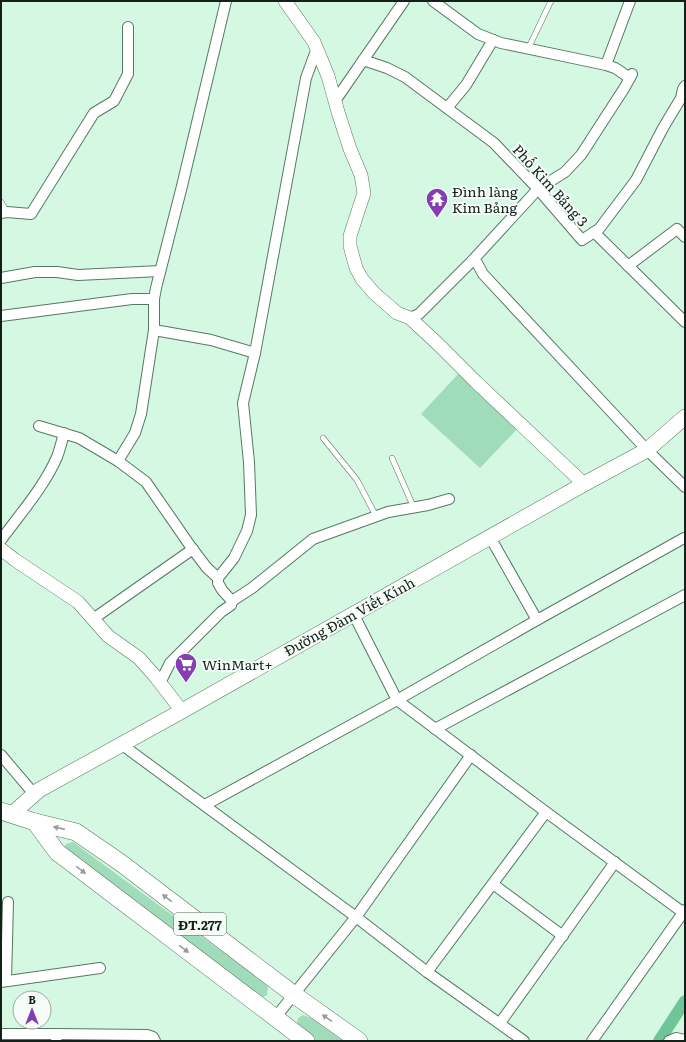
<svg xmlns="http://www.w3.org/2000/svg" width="686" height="1042" font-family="Literata,serif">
	<rect width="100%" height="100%" fill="#d5f8e3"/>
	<g fill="#a0dcba">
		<path d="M 460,372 L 519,427 L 480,468 L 421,414 Z"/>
		<path d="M 73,842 L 266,984 L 268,987 L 267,995 L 263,997 L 260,996 L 64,849 L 66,844 Z"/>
		<path d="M 303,1015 L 311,1018 L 343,1041 L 317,1041 L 297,1025 L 298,1018 Z"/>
	</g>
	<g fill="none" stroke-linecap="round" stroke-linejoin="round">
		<path stroke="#6fc498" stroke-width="12" d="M 659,1041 L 685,1001"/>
		<g stroke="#587765" stroke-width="6">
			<g id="service">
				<path d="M 528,49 L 551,1"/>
				<path d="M 1,202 L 7,212"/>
				<path d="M 323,438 L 357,480 L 376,516"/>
				<path d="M 392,458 L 414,508"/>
			</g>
		</g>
		<g stroke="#587765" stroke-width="12">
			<g id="minor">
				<path d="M 433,1 L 478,34 L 501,43 L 606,65 L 615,68 L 630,78"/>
				<path d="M 363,60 L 387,68 L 405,77 L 494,143 L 538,189 L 582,240 L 599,229 L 636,180 L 663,128 L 681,98 L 683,89 L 685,86"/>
				<path d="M 606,65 L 630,1"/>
				<path d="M 335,101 L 404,1"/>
				<path d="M 447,108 L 466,85 L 493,40"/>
				<path d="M 1,213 L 7,212 L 31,214 L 94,113 L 114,101 L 128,74 L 128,27"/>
				<path d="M 594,232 L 685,322"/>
				<path d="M 472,261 L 538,189 L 565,172 L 581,155 L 625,87 L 632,74"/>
				<path d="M 628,266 L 677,229 L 685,237"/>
				<path d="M 1,278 L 35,272 L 57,272 L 78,275 L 160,271"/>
				<path d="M 1,316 L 132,299 L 154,299"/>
				<path d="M 410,318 L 419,314 L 472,261 L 477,263 L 483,274 L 647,450 L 685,487"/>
				<path d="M 154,330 L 211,340 L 255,353"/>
				<path d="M 39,426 L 79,438 L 118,461 L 146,482 L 191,547 L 207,568 L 218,578"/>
				<path d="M 118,461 L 135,433 L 141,414 L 154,330 L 154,299 L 156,288 L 182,186 L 226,1"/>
				<path d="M 490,537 L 537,620"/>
				<path d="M 1,540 C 20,514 44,487 57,457 C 60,449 62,441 64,433"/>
				<path d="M 232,601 L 252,588 L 313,539 L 388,512 L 428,505 L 449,499"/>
				<path d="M 353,613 L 397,700 L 546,812 L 685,914"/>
				<path d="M 93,619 L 193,549"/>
				<path d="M 160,683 L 170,663 L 221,612 L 231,605 L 232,601 L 222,590 L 218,583 L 218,578 L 234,558 L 247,531 L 251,515 L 249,462 L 243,403 L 255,353 L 306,78 L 317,48"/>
				<path d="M 435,729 L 685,595"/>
				<path d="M 121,744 L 356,917 L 427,972 L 524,1041"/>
				<path d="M 1,755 L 34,794"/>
				<path d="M 205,805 L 397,700 L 537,620 L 684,538"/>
				<path d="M 493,884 L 563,936"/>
				<path d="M 427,972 L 546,812"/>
				<path d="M 6,981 L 8,902"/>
				<path d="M 1,982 L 100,968"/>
				<path d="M 275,1018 L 356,917 L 471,755"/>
				<path d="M 500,1023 L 615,862"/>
				<path d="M 1,1034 L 57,1034 L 56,1041"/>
				<path d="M 57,1034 L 147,1035 L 153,1037 L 155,1041"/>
				<path d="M 592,1041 L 685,910"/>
				<path d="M 669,1041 L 676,1038 L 685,1040"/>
			</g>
		</g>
		<g stroke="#587765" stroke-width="14">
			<g id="tertiary">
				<path d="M 285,1 L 314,42 L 328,76 L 338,112 L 350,149 L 361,175 L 364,193 L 350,236 L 350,246 L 356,268 L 362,279 L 374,293 L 397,313 L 410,318 L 438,344 L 476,382 L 584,484"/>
				<path d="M 1,549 L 15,560 L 78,602 L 108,636 L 139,658 L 154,675 L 182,711"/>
			</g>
		</g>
		<g stroke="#587765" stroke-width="16">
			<path id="secondary" d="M 12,814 L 39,790 L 182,711 L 584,484 L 647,450 L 685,417"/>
		</g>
		<g stroke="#587765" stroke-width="18">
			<g id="primary">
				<path d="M 1,811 L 35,822 L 76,832 L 121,863 L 293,994 L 359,1041"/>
				<path d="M 35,822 L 57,852 L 306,1041"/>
			</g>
		</g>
		<use href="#service" stroke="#fff" stroke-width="5"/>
		<use href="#minor" stroke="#fff" stroke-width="10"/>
		<use href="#tertiary" stroke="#fff" stroke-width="13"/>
		<use href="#secondary" stroke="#fff" stroke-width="15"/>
		<use href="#primary" stroke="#fff" stroke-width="17"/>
	</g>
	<defs><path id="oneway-solid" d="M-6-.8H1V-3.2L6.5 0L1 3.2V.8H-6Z"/></defs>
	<g fill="#959b98">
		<use href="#oneway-solid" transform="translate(59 828) rotate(-167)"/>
		<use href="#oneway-solid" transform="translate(81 870) rotate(37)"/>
		<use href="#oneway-solid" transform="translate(167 898) rotate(-143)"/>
		<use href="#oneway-solid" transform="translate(184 949) rotate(37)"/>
		<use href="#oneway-solid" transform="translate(327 1018) rotate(-145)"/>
	</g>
	<defs>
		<g id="temple-pin" transform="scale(1.15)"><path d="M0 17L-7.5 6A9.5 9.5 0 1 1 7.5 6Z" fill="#843eb1" stroke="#f6fdf9"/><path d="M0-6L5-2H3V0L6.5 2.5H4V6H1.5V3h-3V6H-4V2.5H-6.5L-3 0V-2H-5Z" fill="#fff"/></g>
		<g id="supermarket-pin" transform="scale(1.15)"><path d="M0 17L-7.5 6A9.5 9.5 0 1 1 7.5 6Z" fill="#843eb1" stroke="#f6fdf9"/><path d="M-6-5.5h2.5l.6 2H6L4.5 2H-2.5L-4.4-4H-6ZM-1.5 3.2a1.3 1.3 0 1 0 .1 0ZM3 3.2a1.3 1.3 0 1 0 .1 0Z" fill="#fff"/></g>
	</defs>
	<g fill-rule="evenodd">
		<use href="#temple-pin" x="437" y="199"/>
		<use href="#supermarket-pin" x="186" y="664"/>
	</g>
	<g text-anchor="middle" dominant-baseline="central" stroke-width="4" stroke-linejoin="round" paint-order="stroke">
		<rect fill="#f6fdf9" stroke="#57625c" stroke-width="1" x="174" y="913" width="52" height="22" rx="3"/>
		<g font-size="13" font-weight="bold" fill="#132019">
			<text x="200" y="924">ĐT.277</text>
		</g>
		<g font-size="14" fill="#132019" stroke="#f6fdf9">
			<text transform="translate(551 185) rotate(48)">Phố Kim Bảng 3</text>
			<text transform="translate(349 616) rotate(-29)">Đường Đàm Viết Kính</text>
		</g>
		<g font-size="14" fill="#132019" stroke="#f6fdf9" text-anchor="start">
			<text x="452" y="191">Đình làng<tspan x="452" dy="16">Kim Bảng</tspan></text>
			<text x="202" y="664">WinMart+</text>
		</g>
	</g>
	<rect width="686" height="1042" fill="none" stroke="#132019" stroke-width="4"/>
	<g transform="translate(32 1010)"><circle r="19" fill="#f6fdf9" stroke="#9ba59f"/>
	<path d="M0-3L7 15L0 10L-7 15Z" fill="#843eb1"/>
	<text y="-6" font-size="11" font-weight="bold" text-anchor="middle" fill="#132019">B</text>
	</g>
</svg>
